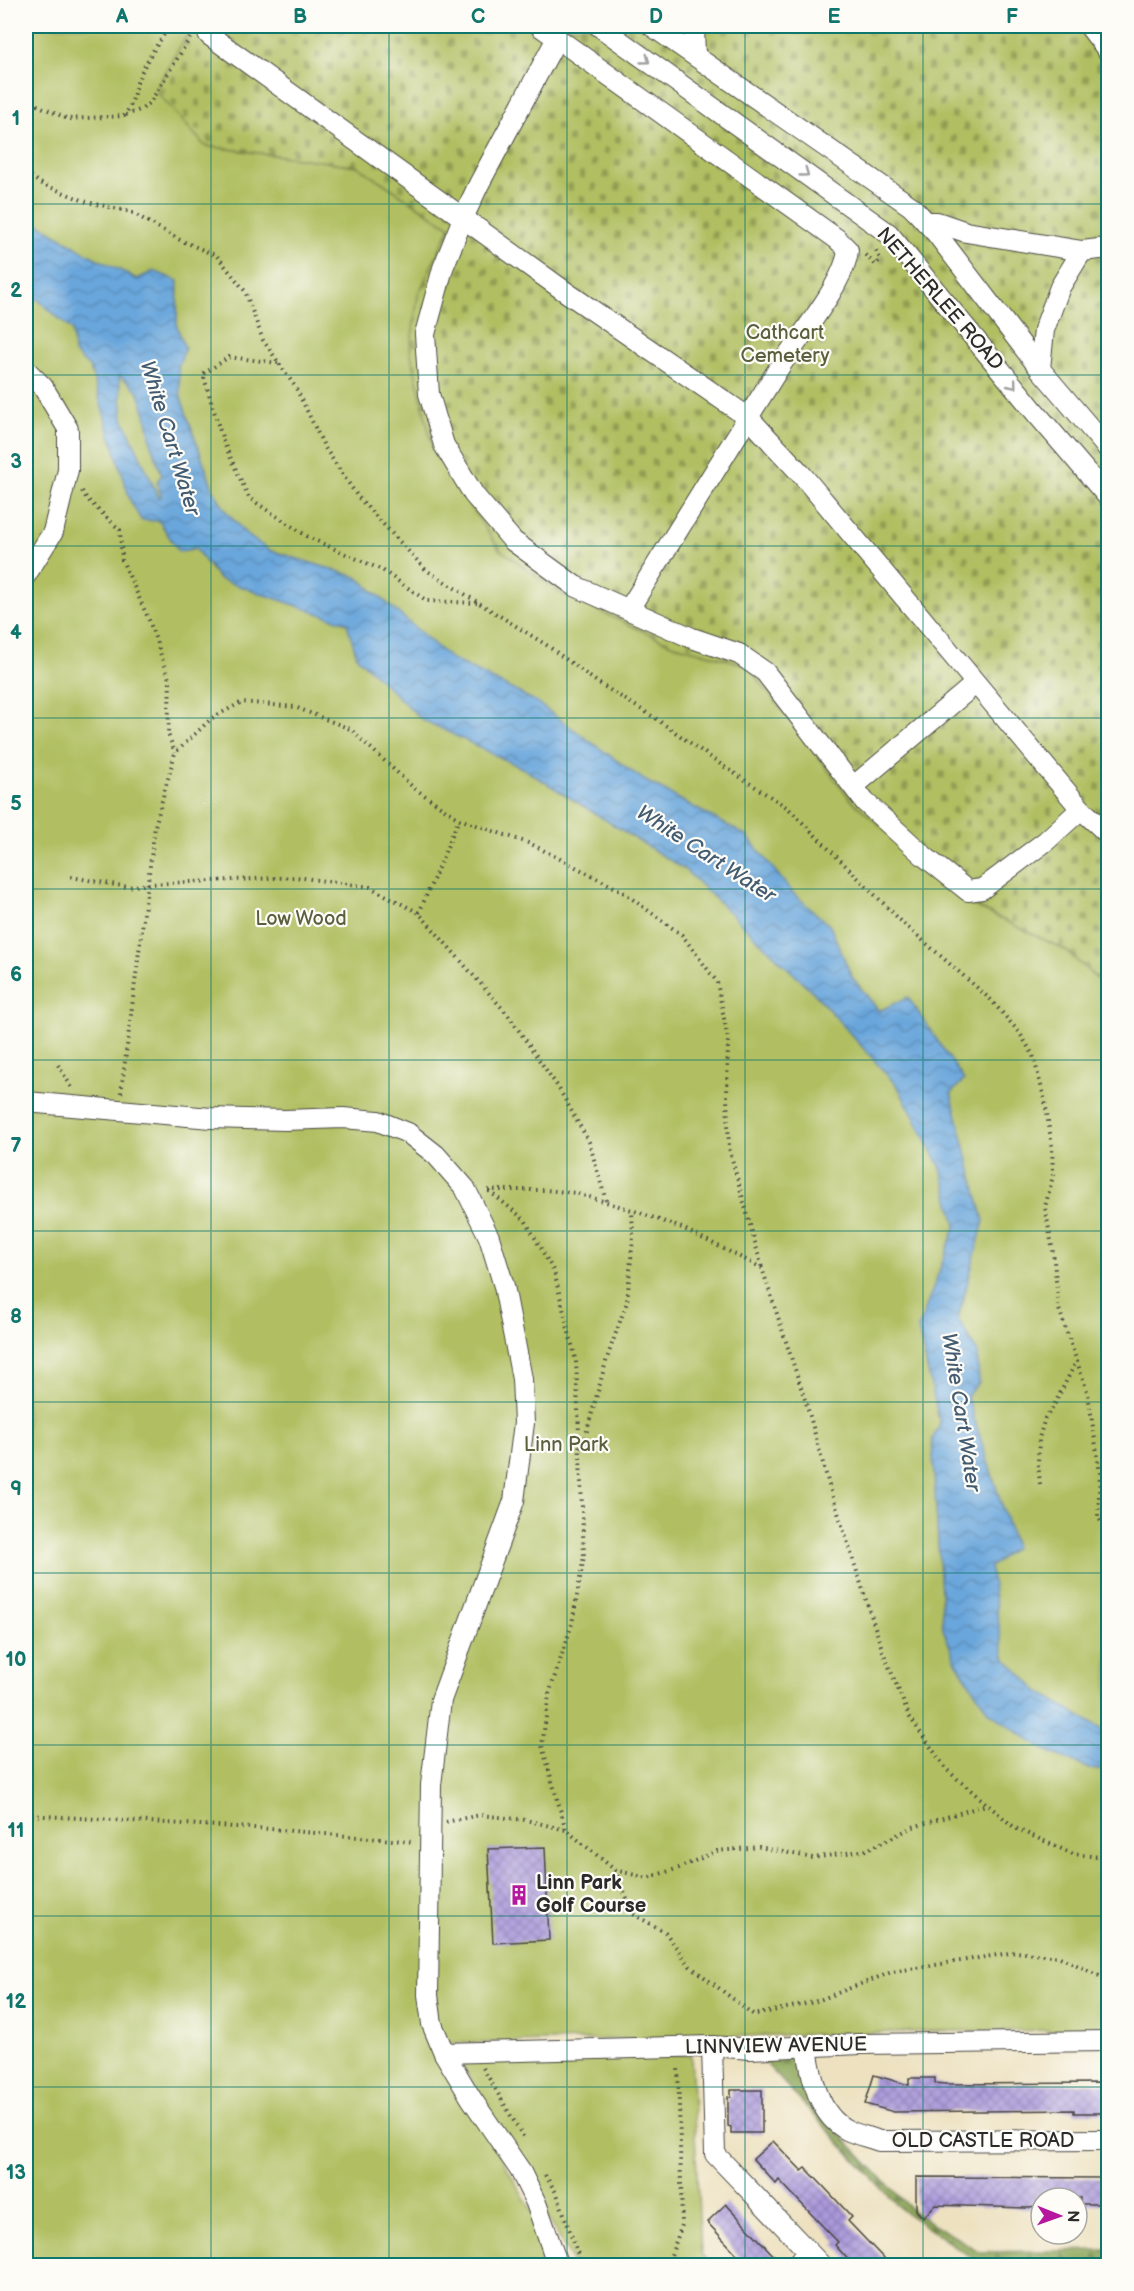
<svg xmlns="http://www.w3.org/2000/svg" width="1134" height="2291" font-family="'Balsamiq Sans',sans-serif">
	<defs>
		<pattern id="forest-firs" width="22" height="20" patternUnits="userSpaceOnUse" patternTransform="scale(1.5)"><rect width="22" height="20" fill="#8ca658"/><path d="M5 1l3.5 6h-7zM16 11l3.5 6h-7z" fill="#738749"/></pattern>
		<pattern id="cemetery-stones" width="16" height="16" patternUnits="userSpaceOnUse" patternTransform="scale(1.5)"><rect width="16" height="16" fill="#b1bf62"/><path d="M2 7V4a2 2 0 0 1 4 0v3zM10 15v-3a2 2 0 0 1 4 0v3z" fill="#909b51"/></pattern>
		<pattern id="water-waves" width="16" height="10" patternUnits="userSpaceOnUse" patternTransform="scale(1.5)"><rect width="16" height="10" fill="#69a6db"/><path d="M0 5q4-4 8 0t8 0" fill="none" stroke="#5787b2"/></pattern>
		<pattern id="building-cross-hatch" width="8" height="8" patternUnits="userSpaceOnUse" patternTransform="scale(1.5)"><rect width="8" height="8" fill="#ab99db"/><path d="M0 0l8 8M0 8l8-8" fill="none" stroke="#8b7db2"/></pattern>
	</defs>
	<rect width="100%" height="100%" fill="#fdfcf7"/>
	<filter id="ink" filterUnits="userSpaceOnUse"><feTurbulence type="fractalNoise" baseFrequency=".0167" numOctaves="2"/><feDisplacementMap in="SourceGraphic" scale="12" xChannelSelector="R" yChannelSelector="G"/><feConvolveMatrix kernelMatrix="1 2 1 2 8 2 1 2 1" color-interpolation-filters="sRGB"/></filter>
	<filter id="wash" filterUnits="userSpaceOnUse"><feTurbulence type="fractalNoise" baseFrequency=".008" numOctaves="4" result="noise"/><feDisplacementMap in="SourceGraphic" scale="24" xChannelSelector="R" yChannelSelector="G"/><feGaussianBlur stdDeviation="1.35" result="paint"/><feColorMatrix in="noise" values="0 0 0 0 0 0 0 0 0 0 0 0 0 0 0 0 0 1.4 0 .05"/><feComposite in="paint" operator="in"/></filter>
	<g filter="url(#wash)">
		<rect width="100%" height="100%" fill="#ede1c0"/>
		<path fill="url(#forest-firs)" stroke="#5c6842" stroke-width="1.5" d="M 788,2052 L 815,2108 L 915,2213 L 980,2252 L 1108,2250 L 1108,2265 L 982,2265 L 902,2210 L 759,2056 Z"/>
		<path fill="url(#cemetery-stones)" stroke="#6e7546" stroke-width="1.5" d="M 192,26 L 1108,26 L 1108,989 L 1065,950 L 970,904 L 851,800 L 747,665 L 671,644 L 562,594 L 499,549 L 433,450 L 410,350 L 418,295 L 450,227 L 357,166 L 205,146 L 155,91 Z"/>
		<g fill="#b1bf62" stroke="#6e7546" stroke-width="1.5">
			<path d="M 26,26 L 192,26 L 155,90 L 205,146 L 357,166 L 450,227 L 418,295 L 410,350 L 433,450 L 499,549 L 562,594 L 671,644 L 747,665 L 851,800 L 970,904 L 1065,950 L 1108,989 L 1108,2030 L 943,2031 L 430,2044 L 502,2159 L 534,2215 L 546,2265 L 26,2266 Z"/>
			<path d="M 691,2055 L 701,2254 L 711,2265 L 572,2265 L 570,2257 L 460,2061 Z"/>
		</g>
		<path fill="url(#water-waves)" stroke="#4a6883" stroke-width="1.5" fill-rule="evenodd" d="M 26,216 L 86,253 L 137,279 L 154,271 L 178,281 L 177,326 L 185,348 L 178,367 L 181,398 L 213,489 L 226,511 L 247,535 L 269,550 L 357,577 L 450,658 L 533,700 L 644,780 L 747,836 L 793,893 L 830,926 L 852,977 L 879,1011 L 908,997 L 964,1080 L 951,1093 L 984,1221 L 958,1319 L 977,1351 L 979,1382 L 967,1396 L 1015,1547 L 990,1567 L 1004,1657 L 1038,1691 L 1108,1733 L 1108,1771 L 1089,1769 L 1042,1749 L 988,1711 L 956,1662 L 943,1629 L 932,1440 L 940,1424 L 918,1329 L 956,1225 L 941,1168 L 898,1087 L 814,993 L 684,869 L 524,769 L 421,719 L 357,657 L 347,623 L 219,579 L 195,548 L 179,552 L 159,521 L 141,520 L 130,500 L 90,368 L 74,353 L 72,330 L 36,298 L 26,305 ZM 119,375 L 138,391 L 146,414 L 152,447 L 162,475 L 157,481 L 161,496 L 159,498 L 123,418 Z"/>
		<g id="blocks">
			<g fill="url(#building-cross-hatch)">
				<path d="M 545,1847 L 549,1940 L 493,1943 L 488,1849 Z"/>
				<path d="M 874,2075 L 909,2085 L 909,2078 L 935,2078 L 935,2083 L 945,2084 L 1107,2083 L 1107,2113 L 1074,2113 L 1074,2110 L 894,2112 L 865,2104 Z"/>
				<path d="M 731,2090 L 762,2090 L 762,2133 L 731,2133 L 731,2127 L 728,2126 L 728,2097 L 731,2097 Z"/>
				<path d="M 773,2141 L 802,2171 L 806,2168 L 824,2187 L 852,2217 L 848,2221 L 890,2265 L 853,2265 L 835,2245 L 838,2242 L 815,2218 L 779,2180 L 776,2184 L 753,2159 Z"/>
				<path d="M 916,2177 L 1108,2178 L 1108,2204 L 1080,2204 L 1080,2198 L 1041,2198 L 1041,2207 L 1027,2208 L 935,2205 L 923,2218 L 916,2210 Z"/>
				<path d="M 726,2204 L 777,2259 L 770,2265 L 747,2265 L 707,2222 Z"/>
			</g>
		</g>
	</g>
	<g filter="url(#ink)">
		<use href="#blocks" fill-opacity="0" stroke="#484641" stroke-width="1.5"/>
		<g fill="none" stroke-linecap="round" stroke-linejoin="round">
			<g stroke="#484641" stroke-width="22">
				<g id="minor">
					<path d="M 204,26 L 209,35 L 563,290 L 749,418 L 802,475 L 1081,809 L 1108,834"/>
					<path d="M 540,26 L 837,239 L 848,250 C 845,284 796,340 777,371 C 727,451 678,530 629,609"/>
					<path d="M 599,26 L 889,234 L 1035,412 L 1108,497"/>
					<path d="M 652,26 L 912,207 L 936,233 L 1040,369 L 1108,449"/>
					<path d="M 694,26 L 695,55"/>
					<path d="M 1089,26 L 1108,51"/>
					<path d="M 557,38 L 479,184 L 463,218 L 443,268 L 425,334 L 429,394 L 444,445 L 474,495 L 513,541 L 575,586 L 692,638 L 739,654 L 765,672 L 865,802 L 924,856 L 968,891 L 982,889 L 1046,841 L 1081,809"/>
					<path d="M 926,222 L 937,222 L 966,232 L 1082,251 L 1108,248"/>
					<path d="M 1040,369 L 1044,330 L 1060,287 L 1082,251"/>
					<path d="M 26,370 L 43,387 L 68,429 L 68,470 L 53,532 L 26,575"/>
					<path d="M 854,786 L 975,684"/>
					<path d="M 26,1102 L 211,1118 L 285,1120 L 343,1118 L 378,1121 L 408,1133 L 436,1155 L 465,1188 L 489,1237 L 504,1286 L 522,1379 L 524,1423 L 514,1501 L 441,1700 L 431,1785 L 428,1995 L 432,2024 L 444,2053 L 471,2098 L 520,2170 L 536,2203 L 558,2266"/>
					<path d="M 712,2046 L 715,2154 L 822,2266"/>
					<path d="M 807,2047 C 811,2076 818,2115 847,2130 C 857,2135 869,2137 879,2141 L 1108,2140"/>
					<path d="M 444,2053 L 712,2046 L 750,2049 L 861,2044 L 1108,2041"/>
					<path d="M 794,2266 L 808,2252"/>
				</g>
			</g>
			<g stroke="#484641" stroke-width="4" stroke-dasharray="1.5 4.5" stroke-linecap="butt">
				<path d="M 26,100 L 68,119 L 124,116 C 136,99 131,97 138,80 C 146,60 158,43 170,26"/>
				<path d="M 126,115 L 142,109 L 151,101 L 190,38"/>
				<path d="M 26,173 L 40,183 L 87,202 L 131,212 L 180,240 L 217,256 L 245,291 L 263,340 L 296,388 L 325,448 L 358,497 L 426,570 L 548,646 L 597,682 L 655,718 L 723,766 L 788,808 L 904,924 L 990,999 L 1019,1032 L 1033,1055 L 1045,1101 L 1052,1146 L 1053,1176 L 1045,1207 L 1053,1252 L 1059,1309 L 1088,1394 L 1100,1473 L 1098,1517 L 1108,1532"/>
				<path d="M 865,255 L 876,265 L 880,259 L 876,250"/>
				<path d="M 278,363 L 229,357 L 203,374 L 223,441 L 249,498 L 310,538 L 382,570 L 427,601 L 477,603"/>
				<path d="M 82,491 L 87,499 L 120,530 L 122,560 L 149,620 L 170,682 L 168,734 L 175,753"/>
				<path d="M 71,877 L 128,887 L 149,884 L 296,877 L 370,887 L 419,913 L 508,1015 L 558,1087 L 589,1142 L 606,1201"/>
				<path d="M 419,913 L 459,819"/>
				<path d="M 58,1065 L 72,1088"/>
				<path d="M 121,1093 L 155,826 L 175,753 L 212,718 L 242,702 L 295,707 L 350,729 L 414,788 L 459,819 L 531,844 L 620,890 L 682,935 L 717,982 L 728,1039 L 727,1097 L 729,1148 L 762,1268"/>
				<path d="M 488,1190 L 545,1190 L 576,1193 L 632,1210 L 682,1228 L 762,1268 L 808,1409 L 829,1485 L 882,1649 L 909,1716 L 947,1770 L 1015,1828 L 1073,1854 L 1108,1858"/>
				<path d="M 489,1191 L 525,1220 L 554,1272 L 576,1361 L 584,1556 L 572,1624 L 549,1694 L 542,1746 L 566,1830 L 615,1870 L 647,1878 L 679,1868 L 717,1851 L 759,1847 L 813,1858 L 867,1850 L 913,1827 L 986,1805"/>
				<path d="M 582,1449 L 607,1358 L 627,1302 L 633,1237 L 632,1210"/>
				<path d="M 1040,1484 L 1038,1463 L 1039,1438 L 1045,1418 L 1052,1409 L 1076,1362"/>
				<path d="M 26,1815 L 271,1829 L 414,1842"/>
				<path d="M 446,1822 L 480,1815 L 526,1820 L 566,1830"/>
				<path d="M 615,1870 L 633,1914 L 665,1932 L 690,1966 L 754,2015 L 814,2002 L 892,1972 L 1016,1952 L 1060,1957 L 1108,1980"/>
				<path d="M 483,2068 L 525,2140"/>
				<path d="M 545,2175 L 557,2194 L 582,2266"/>
				<path d="M 667,2266 L 682,2225 L 678,2065"/>
			</g>
			<use href="#minor" stroke="#fff" stroke-width="20"/>
		</g>
		<defs><path id="oneway-chevron" d="M-2-3.5L2.5 0L-2 3.5" fill="none" stroke-width="1.6" stroke-linecap="round" stroke-linejoin="round" transform="scale(1.5)"/></defs>
		<g stroke="#a0a0a0">
			<use href="#oneway-chevron" transform="translate(646 60) rotate(36)"/>
			<use href="#oneway-chevron" transform="translate(805 173) rotate(36)"/>
			<use href="#oneway-chevron" transform="translate(1013 385) rotate(51)"/>
		</g>
	</g>
	<path fill="none" stroke="#0f766e" stroke-width="1.5" stroke-opacity="0.55" d="M 211,26 L 211,2266M 389,26 L 389,2266M 567,26 L 567,2266M 745,26 L 745,2266M 923,26 L 923,2266M 26,204 L 1108,204M 26,375 L 1108,375M 26,546 L 1108,546M 26,718 L 1108,718M 26,889 L 1108,889M 26,1060 L 1108,1060M 26,1231 L 1108,1231M 26,1402 L 1108,1402M 26,1573 L 1108,1573M 26,1745 L 1108,1745M 26,1916 L 1108,1916M 26,2087 L 1108,2087"/>
	<defs>
		<g id="building-bare" transform="scale(1.62)"><path d="M-4-6H4V6H1V3H-1V6H-4ZM-2.5-4.3h1.7v1.8h-1.7ZM.8-4.3h1.7v1.8H.8ZM-2.5-1h1.7V.8h-1.7ZM.8-1h1.7V.8H.8Z" fill="#b5179e" stroke="#fdfcf7" stroke-width="2.5" paint-order="stroke"/></g>
	</defs>
	<g fill-rule="evenodd">
		<use href="#building-bare" x="519" y="1895"/>
	</g>
	<g text-anchor="middle" dominant-baseline="central" stroke-width="4.5" stroke-linejoin="round" paint-order="stroke">
		<g font-size="20" fill="#2b2b2b" stroke="#fdfcf7">
			<text transform="translate(940 299) rotate(49)">NETHERLEE ROAD</text>
			<text transform="translate(776 2046) rotate(-1)">LINNVIEW AVENUE</text>
			<text x="983" y="2141">OLD CASTLE ROAD</text>
		</g>
		<g font-size="20" fill="#5a5f3e" stroke="#fdfcf7">
			<text x="785" y="333">Cathcart<tspan x="785" dy="23">Cemetery</tspan></text>
			<text x="301" y="919">Low Wood</text>
			<text x="566" y="1445">Linn Park</text>
		</g>
		<g font-size="20" font-weight="bold" fill="#2b2b2b" stroke="#fdfcf7" text-anchor="start">
			<text x="536" y="1883">Linn Park<tspan x="536" dy="23">Golf Course</tspan></text>
		</g>
		<g font-size="21" font-style="italic" fill="#445c71" stroke="#fdfcf7">
			<text transform="translate(170 438) rotate(73)">White Cart Water</text>
			<text transform="translate(706 854) rotate(33)">White Cart Water</text>
			<text transform="translate(961 1412) rotate(81)">White Cart Water</text>
		</g>
	</g>
	<rect width="1134" height="2291" fill="none" stroke="#fdfcf7" stroke-width="66"/>
	<g transform="translate(1059 2216) rotate(91)"><circle r="28" fill="#fdfcf7" stroke="#a9a8a5" stroke-width="1.5"/>
	<path d="M0-4.5L10 22L0 15L-10 22Z" fill="#b5179e"/>
	<text y="-9" font-size="16" font-weight="bold" text-anchor="middle" fill="#2b2b2b">N</text>
	</g>
	<rect x="33" y="33" width="1068" height="2225" fill="none" stroke="#0f766e" stroke-width="2"/>
	<g font-size="20" text-anchor="middle" font-weight="bold" fill="#0f766e">
		<text x="122" y="23">A</text>
		<text x="300" y="23">B</text>
		<text x="478" y="23">C</text>
		<text x="656" y="23">D</text>
		<text x="834" y="23">E</text>
		<text x="1012" y="23">F</text>
		<text x="16" y="125">1</text>
		<text x="16" y="297">2</text>
		<text x="16" y="468">3</text>
		<text x="16" y="639">4</text>
		<text x="16" y="810">5</text>
		<text x="16" y="981">6</text>
		<text x="16" y="1152">7</text>
		<text x="16" y="1323">8</text>
		<text x="16" y="1495">9</text>
		<text x="16" y="1666">10</text>
		<text x="16" y="1837">11</text>
		<text x="16" y="2008">12</text>
		<text x="16" y="2179">13</text>
	</g>
</svg>
